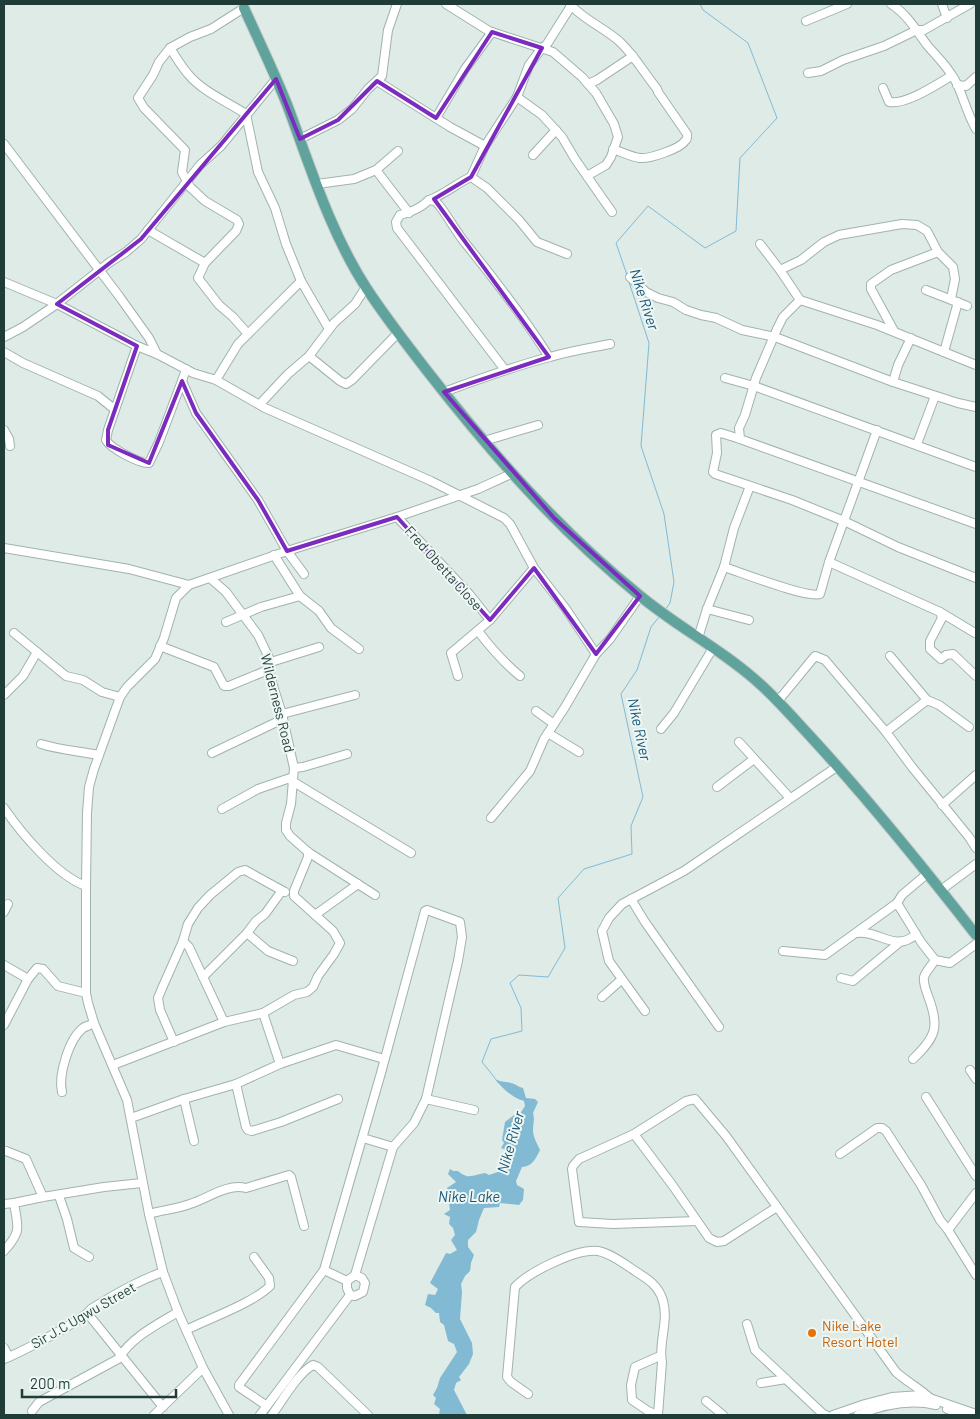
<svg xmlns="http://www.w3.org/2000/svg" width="980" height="1419" font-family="Barlow,sans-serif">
	<rect width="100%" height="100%" fill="#deebe7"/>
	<path fill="#82bad4" d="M 494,1078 C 501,1083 504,1081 511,1083 C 516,1084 518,1087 523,1088 L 526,1098 L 535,1099 L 538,1102 L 533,1113 C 535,1119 533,1124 533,1130 C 533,1137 537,1143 540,1150 C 536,1158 532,1167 522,1167 L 516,1181 L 517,1185 L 524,1189 L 523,1200 L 519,1205 L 500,1203 L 499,1207 L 484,1208 L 479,1220 L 476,1232 L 468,1240 L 468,1247 L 474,1255 L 471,1263 L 470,1271 L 465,1276 L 461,1284 L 462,1292 L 460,1319 L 472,1343 L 473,1354 L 469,1364 L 459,1377 L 461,1380 L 456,1383 L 454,1390 L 467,1415 L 439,1415 L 440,1409 L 434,1404 L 436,1398 L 433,1395 L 437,1388 L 440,1378 L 457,1352 L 454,1344 L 448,1341 L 444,1325 L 440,1322 L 439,1313 L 436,1313 L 431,1308 L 425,1305 L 428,1294 L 435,1295 L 438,1289 L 430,1283 L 446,1253 L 450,1254 L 457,1250 L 451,1240 L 455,1235 L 453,1228 L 449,1224 L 450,1217 L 444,1214 L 450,1210 L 447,1188 L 456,1182 L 448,1174 L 450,1169 L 453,1171 L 458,1171 C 468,1180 473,1175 485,1173 L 489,1175 L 501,1171 L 501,1164 L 507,1155 L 504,1149 L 501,1148 L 504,1143 L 502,1140 L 505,1122 L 514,1115 L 518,1117 L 525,1106 L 524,1101 C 511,1097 502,1088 494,1078 Z"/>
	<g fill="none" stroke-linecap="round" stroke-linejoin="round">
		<g stroke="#82bad4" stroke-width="1">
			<path d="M 627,275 L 616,243 L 648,206 L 705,248 L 736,231 L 740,158 L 777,118 L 748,43 L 703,10 L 700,4"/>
			<path d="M 628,279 L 649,343 L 641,446 L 664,514 L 674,582 L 670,603 L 665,610"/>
			<path d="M 495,1078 L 482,1062 L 491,1039 L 522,1031 L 521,1008 L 510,983 L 519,975 L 548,977 L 565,948 L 558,898 L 584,869 L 632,854 L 631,826 L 643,797 L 621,694 L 637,670 L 651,627 L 659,617"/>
		</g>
		<g stroke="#a1b3af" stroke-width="10">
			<g id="minor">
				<path d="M 446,4 L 489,31 L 553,52 L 582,77 L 596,93 L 614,124 L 618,137 L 611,157 L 606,165 L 587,176"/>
				<path d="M 570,4 C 581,18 606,29 620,42 C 635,56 644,73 657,89 L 658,92 L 687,134 C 687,137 688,139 685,141 C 680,149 649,159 640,158 C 631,157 622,152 613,149"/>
				<path d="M 891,4 C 907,14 916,30 927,45 C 938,58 951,70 958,86 C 964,100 968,115 976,129"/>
				<path d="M 942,4 L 947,18"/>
				<path d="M 244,8 L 211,29 L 190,37 L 170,48 L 159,62 L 153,75 L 138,98 L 144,108 L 185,150 L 182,172 L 190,187 L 205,201 L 237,220 L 239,224 L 236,231 L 205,263 L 198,278 L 219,305 L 233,317 L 248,334"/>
				<path d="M 806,21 L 847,4"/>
				<path d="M 170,48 C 176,57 181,66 188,74 C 203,92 226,101 246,114 L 258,172 L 275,208 L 286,244 L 301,281 L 329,329"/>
				<path d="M 808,73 L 821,71 L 843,60 L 884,46 L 917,30 L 924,30 L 970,4"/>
				<path d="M 377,81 L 450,127 L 485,146"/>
				<path d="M 588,84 L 597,80 L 633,56"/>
				<path d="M 957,85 L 966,86 L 976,77"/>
				<path d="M 883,88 L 889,102 C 906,105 936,85 951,76"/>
				<path d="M 517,97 L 542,115 L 562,137 L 575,159 L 612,212"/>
				<path d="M 436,118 L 465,69 L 492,32"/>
				<path d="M 300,139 L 338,120 L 352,109 L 368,89 L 382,76 L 388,30 L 397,4"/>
				<path d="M 4,144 L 119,296 L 149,338 L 157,354"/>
				<path d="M 533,155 L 556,130"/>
				<path d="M 376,170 L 409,213"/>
				<path d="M 471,177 L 487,188 L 519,220 L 537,242 L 567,254"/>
				<path d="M 317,184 L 354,179 L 376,170 L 398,151"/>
				<path d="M 429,200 C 444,195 457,183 471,177 L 485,146 L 517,97 L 529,65 L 542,48 L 547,44 L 571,6"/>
				<path d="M 148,230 L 205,263"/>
				<path d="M 760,244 L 780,270 L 800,300"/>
				<path d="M 780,270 L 801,260 L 824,242 L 839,235 L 902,224 L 917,225 L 927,231 L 938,252 L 953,267 L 955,279 L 951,299"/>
				<path d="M 630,277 L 646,292 L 658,298 L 673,302 L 686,310 L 701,315 L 716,318 L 742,330 L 775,337 L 893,382 L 958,403 L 976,407"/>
				<path d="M 4,282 L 57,304 L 137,346 L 157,354 L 193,373 L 216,380 L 265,408 L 431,481 L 504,518 L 510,524 L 534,568 L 566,609 L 596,654"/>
				<path d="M 926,290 L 967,306"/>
				<path d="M 894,331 L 871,289 L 871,284 L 891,270 L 938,252"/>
				<path d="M 4,337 L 23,327 L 54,306 L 110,262 L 126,252 L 141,239 L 200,165 L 221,146 L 276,79"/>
				<path d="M 137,346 L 108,430 L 106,440 C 110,448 140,464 149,463 L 159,442 L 182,381"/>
				<path d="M 4,352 L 23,363 L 98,396 L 114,409"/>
				<path d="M 944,352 L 958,302"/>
				<path d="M 309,356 L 340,381 L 346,384 L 352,380 L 398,333"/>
				<path d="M 186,369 L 182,381 L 196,413 L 258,500 L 287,551 L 304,574"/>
				<path d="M 505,370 L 397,228 L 396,222 L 400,215 C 412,212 421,208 429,200 L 435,201 L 439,205 C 449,218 456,232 466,244 C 495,280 524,317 549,357"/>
				<path d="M 725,378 L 754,386 L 976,467"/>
				<path d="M 216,380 L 238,344 L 301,281"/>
				<path d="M 893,382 L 898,365 L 911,338"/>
				<path d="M 444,392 C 479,379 514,366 550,357 C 570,351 590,348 610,344"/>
				<path d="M 260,404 L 288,374 L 309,356 L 334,323 L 355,304 L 366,287"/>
				<path d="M 4,430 L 9,439 L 10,446"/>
				<path d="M 740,439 L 739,428 L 745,415 L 756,378 L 777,329 L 783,317 L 800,300 L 877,325 L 976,365"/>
				<path d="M 484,441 L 538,425"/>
				<path d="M 917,444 L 935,396"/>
				<path d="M 397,517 L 470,595 L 490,620"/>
				<path d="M 976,524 L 740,439 L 721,433 L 716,435 L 717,453 L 713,472 L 715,474 L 792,500 L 844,521 L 898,547 L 976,578"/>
				<path d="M 4,548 L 129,569 L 189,585 L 287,551 L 397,517 L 478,489 L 511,474"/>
				<path d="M 274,555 L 300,596"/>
				<path d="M 829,562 L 940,612 L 942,618 L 930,641 L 930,649 L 941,659 L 946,655 L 953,654 L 976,676"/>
				<path d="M 724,567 C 740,572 808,599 820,594 L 829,562 L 877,430"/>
				<path d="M 210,578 L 226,592 L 258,635 L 271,662 L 268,670 L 282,714 L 294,768 L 291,804 L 286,823 L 286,830 L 290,836 L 308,852 L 375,895"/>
				<path d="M 189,585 L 176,598 L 164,638 L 155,659 L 127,687 L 120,697 L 94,769 L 89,787 L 87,813 L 86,886 L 86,993 L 88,1003 L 94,1023 L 127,1100 L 149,1214 L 163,1272 L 178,1312 L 203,1368 L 229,1415"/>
				<path d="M 707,609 L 749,620"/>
				<path d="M 940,612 L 975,633"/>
				<path d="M 226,622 L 261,607 L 300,596 L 319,611 L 331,628 L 359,649"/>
				<path d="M 478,631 C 491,648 504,663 520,676"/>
				<path d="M 14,633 L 66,676 L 83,680 L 102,692 L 120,697"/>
				<path d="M 698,638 L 707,609 L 724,567 L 734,528 L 750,486"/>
				<path d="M 160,646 L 214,667 L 224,686 L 229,686 L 268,670"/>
				<path d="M 890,656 L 927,700 L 939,705 L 969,727"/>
				<path d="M 271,662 L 319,647"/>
				<path d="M 458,676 L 451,653 L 490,620 L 534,568"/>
				<path d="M 4,695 L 23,676 L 37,652"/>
				<path d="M 778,701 L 815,656 L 825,660 L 886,732 L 912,767 L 969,837 L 976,848"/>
				<path d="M 536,711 L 554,724"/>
				<path d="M 282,714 L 355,695"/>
				<path d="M 661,729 L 674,713 L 713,648"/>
				<path d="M 886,732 L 927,700"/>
				<path d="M 548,733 L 579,752"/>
				<path d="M 739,742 L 790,798"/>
				<path d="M 41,744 C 60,750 79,751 99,755"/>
				<path d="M 212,753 L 283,719"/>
				<path d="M 294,768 L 303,767 L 347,754"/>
				<path d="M 292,781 L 411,853"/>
				<path d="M 717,787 L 754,759"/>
				<path d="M 942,805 L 976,775"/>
				<path d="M 4,808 C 21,833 57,876 86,886"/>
				<path d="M 222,809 L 258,789 L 293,777"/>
				<path d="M 491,818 L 530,771 L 544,739 L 565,707 L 596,654 L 610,639 L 640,596"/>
				<path d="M 928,873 L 902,895 L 897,903 L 921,942 L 935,960 L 950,963 L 976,944"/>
				<path d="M 941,890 L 976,864"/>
				<path d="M 631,899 L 645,922 L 719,1027"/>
				<path d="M 4,912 L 8,904"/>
				<path d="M 315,915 L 358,884"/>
				<path d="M 247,933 L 268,951 L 293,961"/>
				<path d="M 857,933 C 879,930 896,953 916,934"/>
				<path d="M 183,941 L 189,947 L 224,1022"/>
				<path d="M 783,951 L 825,955 L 897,903"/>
				<path d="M 4,965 L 28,979"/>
				<path d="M 203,977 L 247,933 L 256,921 L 265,914 L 281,892 L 285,892"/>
				<path d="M 841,978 L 853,981 L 900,942"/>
				<path d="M 602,997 L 621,980"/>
				<path d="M 645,1011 L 609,961 L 602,931 L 609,918 L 622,904 L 684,871 L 838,766"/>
				<path d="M 263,1013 L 280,1064"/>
				<path d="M 4,1025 L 28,979 L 37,968 L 43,969 L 58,986 L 86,993"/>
				<path d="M 174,1042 L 160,1010 L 158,998 L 163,986 L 183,941 L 188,924 L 198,908 L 210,895 L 238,872 L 245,870 L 283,891"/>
				<path d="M 913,1059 C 936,1037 940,1027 928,996 C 926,990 923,983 924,977 C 926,971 932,965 935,960"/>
				<path d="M 113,1065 L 224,1022 L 263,1013 L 294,995 L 307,992 L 313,987 L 318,976 L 334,954 L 340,943 L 333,931 L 294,896 L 294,891 L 308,857 L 308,852"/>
				<path d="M 970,1070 L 976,1079"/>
				<path d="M 236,1084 L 246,1127 L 248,1130 L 252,1131 L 281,1122 L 338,1099"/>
				<path d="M 62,1092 C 58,1075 69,1039 83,1028 C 86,1026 91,1025 94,1023"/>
				<path d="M 926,1097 L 976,1176"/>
				<path d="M 184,1099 L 194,1141"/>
				<path d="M 426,1099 L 474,1110"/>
				<path d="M 131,1118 L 184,1099 L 236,1084 L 280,1064 L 336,1045 L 384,1059"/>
				<path d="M 634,1134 L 673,1186 L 709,1238 L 717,1242 L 724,1241 L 777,1207"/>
				<path d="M 363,1138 L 393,1147"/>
				<path d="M 6,1151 L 26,1159 L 43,1197"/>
				<path d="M 840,1154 L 877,1128 L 882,1128 L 886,1131 L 921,1185 L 940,1220 L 948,1230 L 976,1275"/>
				<path d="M 59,1196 L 67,1219 L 74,1248 L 89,1257"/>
				<path d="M 4,1204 L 14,1203 L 43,1197 L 104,1187 L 142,1183"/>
				<path d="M 149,1214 C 162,1210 177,1209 190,1204 C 207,1199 227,1183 246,1188 L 289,1175 L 291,1177 L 304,1226"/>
				<path d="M 697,1221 L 613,1224 L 579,1222 L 572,1169 L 573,1166 L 579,1159 L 634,1134 L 686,1101 L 695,1099 L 726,1136 L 896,1372 C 907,1382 921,1389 932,1400"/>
				<path d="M 948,1230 L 976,1193"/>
				<path d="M 4,1251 C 22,1231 18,1228 14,1203"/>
				<path d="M 350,1295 L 355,1296 L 363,1292 L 365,1283 L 362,1278 L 355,1275"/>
				<path d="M 88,1314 L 163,1407"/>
				<path d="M 747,1324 L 755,1350 L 823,1414 L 826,1415"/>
				<path d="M 186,1330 C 210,1318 253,1303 270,1286 L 269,1278 L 254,1257"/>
				<path d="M 4,1348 L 9,1357"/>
				<path d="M 4,1359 C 19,1353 84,1320 91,1309 C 114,1295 137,1281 163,1272"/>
				<path d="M 761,1383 L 786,1379"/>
				<path d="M 528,1394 L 511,1382 L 507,1377 L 515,1287 C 529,1272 577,1248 598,1251 C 610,1253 625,1264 635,1271 C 648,1279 659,1286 663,1301 C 669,1321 658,1344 662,1362 L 658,1415"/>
				<path d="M 706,1401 L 723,1415"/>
				<path d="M 267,1406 L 239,1387 L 239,1385 L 324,1270 L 381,1073 L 425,911 L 427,910 L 460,922 L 462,937 L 458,961 L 426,1099 L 414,1123 L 393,1147 L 355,1275 L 347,1281"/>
				<path d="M 947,1409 L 964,1415"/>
				<path d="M 32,1411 L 39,1402 L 118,1359 C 132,1337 156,1325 178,1312"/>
				<path d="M 154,1415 L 203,1368"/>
				<path d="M 260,1415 L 350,1295 L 347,1288 L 347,1281 L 324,1270"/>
				<path d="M 272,1415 C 282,1401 298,1373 313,1365 L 318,1367 L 368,1415"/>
				<path d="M 657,1415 L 648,1411 L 632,1400 L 631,1385 L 635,1367 L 660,1356"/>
				<path d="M 833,1415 L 865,1404 L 892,1397 L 921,1395 L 976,1414"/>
				<path d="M 858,1415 C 882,1405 909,1399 936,1405"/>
			</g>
		</g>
		<g stroke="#c0c8c7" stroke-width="12">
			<path id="major" d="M 244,8 C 259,41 275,74 288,107 C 311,169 331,234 367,289 C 386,318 407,345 428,372 C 491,453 559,530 639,595 C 677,627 723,650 760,684 C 778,700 794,719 810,736 C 869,800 923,867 976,935"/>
		</g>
		<use href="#minor" stroke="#fff" stroke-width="8"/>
		<use href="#major" stroke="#60a39d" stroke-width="10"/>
	</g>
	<path fill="none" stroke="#7b2cbf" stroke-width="4" stroke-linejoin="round" d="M 492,32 L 542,48 L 471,177 L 434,199 L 549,357 L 444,392 L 554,518 L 640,596 L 596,654 L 534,568 L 490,620 L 397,517 L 287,551 L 258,500 L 196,413 L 182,381 L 149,463 L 108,445 L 108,430 L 137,346 L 57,304 L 141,239 L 276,79 L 300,139 L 338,120 L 377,81 L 436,118 Z"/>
	<circle fill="#e8710a" stroke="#eff7f4" stroke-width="2" cx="812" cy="1333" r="5"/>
	<g text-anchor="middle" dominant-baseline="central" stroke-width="4" stroke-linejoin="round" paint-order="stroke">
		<g font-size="14" fill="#1f3c38" stroke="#eff7f4">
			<text transform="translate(444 568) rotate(48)">Fred Obetta Close</text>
			<text transform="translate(278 703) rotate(76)">Wilderness Road</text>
			<text transform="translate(83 1315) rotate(-30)">Sir J.C Ugwu Street</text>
		</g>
		<g font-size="14" fill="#c56008" stroke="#eff7f4" text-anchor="start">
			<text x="822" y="1325">Nike Lake<tspan x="822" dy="16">Resort Hotel</tspan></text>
		</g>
		<g font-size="15" font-style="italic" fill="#16597a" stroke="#eff7f4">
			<text transform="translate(645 299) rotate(72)">Nike River</text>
			<text transform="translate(640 729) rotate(78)">Nike River</text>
			<text transform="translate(510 1142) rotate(-74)">Nike River</text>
			<text x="469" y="1196">Nike Lake</text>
		</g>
	</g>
	<rect width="980" height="1419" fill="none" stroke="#1f3c38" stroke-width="10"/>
	<path d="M22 1389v8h154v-8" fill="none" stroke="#1f3c38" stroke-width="2.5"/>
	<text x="30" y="1389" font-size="15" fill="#1f3c38" stroke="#eff7f4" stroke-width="4" paint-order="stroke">200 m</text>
</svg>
